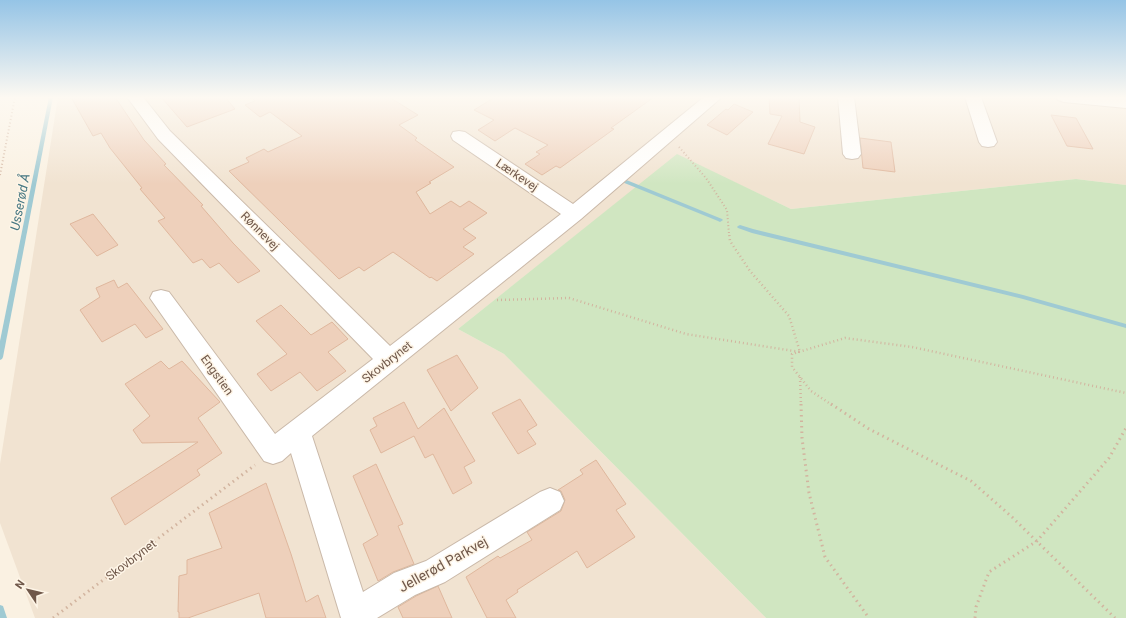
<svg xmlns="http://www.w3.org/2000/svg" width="1126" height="618" font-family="Roboto,sans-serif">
	<rect width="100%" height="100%" fill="#faf1e2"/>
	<path fill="#f1e3d1" d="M 58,97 L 1126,97 L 1126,185 L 1076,179 L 791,209 L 677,155 L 458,329 L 504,354 L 766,618 L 35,618 L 0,523 L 0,464 Z"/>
	<path fill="#d0e6c1" d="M 677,154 L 791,209 L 1076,179 L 1126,185 L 1126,618 L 766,618 L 504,354 L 458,329 Z"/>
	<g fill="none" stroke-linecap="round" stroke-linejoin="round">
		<g fill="#9fcad3" fill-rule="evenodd">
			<path d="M 49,97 L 53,97 L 3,357 L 2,359 L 0,360 L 0,341 Z"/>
			<path d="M 624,179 L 722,219 L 723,220 L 720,222 L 718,221 L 622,182 L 622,181 Z"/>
			<path d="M 740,225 L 753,229 L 1023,295 L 1126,324 L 1126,328 L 1023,299 L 752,233 L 738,228 L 737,227 L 738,226 Z"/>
			<path d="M 0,605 L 3,606 L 7,618 L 0,618 Z"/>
		</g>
	</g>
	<g fill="#eed0bb" stroke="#dfb79d">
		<path d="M 71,97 L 115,97 L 144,140 L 166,164 L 164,165 L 203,205 L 201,206 L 233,243 L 260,271 L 238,283 L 219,263 L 210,268 L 202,259 L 193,263 L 158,221 L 165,218 L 140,189 L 142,188 L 110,148 L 101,133 L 93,136 Z"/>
		<path d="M 161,97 L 225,97 L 235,109 L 187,127 Z"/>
		<path d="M 251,97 L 389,97 L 418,115 L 399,125 L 417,138 L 415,140 L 454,167 L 429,182 L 431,183 L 416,192 L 430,214 L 451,201 L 460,207 L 469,201 L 487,213 L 463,229 L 476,238 L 463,247 L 474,254 L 437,281 L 431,277 L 430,278 L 393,252 L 364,271 L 359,267 L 339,279 L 229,171 L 249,162 L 246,158 L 264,149 L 268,152 L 302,136 L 270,112 L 260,117 L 245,105 L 255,101 Z"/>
		<path d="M 495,97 L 654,97 L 611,128 L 614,129 L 560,168 L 556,166 L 542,175 L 525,164 L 540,154 L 536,152 L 548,145 L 515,128 L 495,141 L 478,130 L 494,120 L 474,110 Z"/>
		<path d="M 769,97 L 799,97 L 800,122 L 815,127 L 804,154 L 768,144 L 782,116 L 770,114 Z"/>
		<path d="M 734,104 L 753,112 L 727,135 L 707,125 L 726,109 L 728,110 Z"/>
		<path d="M 1051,115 L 1076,118 L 1093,149 L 1067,146 Z"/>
		<path d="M 860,138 L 891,142 L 895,172 L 863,168 Z"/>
		<path d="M 93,214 L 118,245 L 97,256 L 70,224 Z"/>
		<path d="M 114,280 L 118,288 L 127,283 L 163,329 L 146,338 L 135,324 L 102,342 L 80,310 L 100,297 L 96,288 Z"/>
		<path d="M 281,305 L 311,335 L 332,322 L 348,339 L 328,352 L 346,371 L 317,391 L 300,372 L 271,391 L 257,374 L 287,354 L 256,321 Z"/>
		<path d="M 457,355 L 478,388 L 451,411 L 427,370 Z"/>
		<path d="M 161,361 L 169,369 L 182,361 L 220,402 L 198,418 L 222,453 L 197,470 L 200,475 L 125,525 L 111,498 L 198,442 L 142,443 L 133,430 L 150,416 L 125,384 Z"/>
		<path d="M 520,399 L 537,425 L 527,431 L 536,444 L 518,454 L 492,413 Z"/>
		<path d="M 404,402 L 418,429 L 444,408 L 475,461 L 464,467 L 472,483 L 453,494 L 433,454 L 425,458 L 414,436 L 381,453 L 370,430 L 377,426 L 373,418 Z"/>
		<path d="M 596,460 L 626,504 L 616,510 L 635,537 L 587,568 L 577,551 L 517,590 L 518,592 L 506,600 L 516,618 L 487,618 L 466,577 L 498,556 L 500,558 L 532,540 L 527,532 L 561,511 L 565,500 L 561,491 L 558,490 L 583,474 L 580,470 Z"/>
		<path d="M 376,464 L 403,524 L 398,526 L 414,564 L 393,572 L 378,581 L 363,544 L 378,535 L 353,476 Z"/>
		<path d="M 266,483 L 291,554 L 306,602 L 318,595 L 326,618 L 266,618 L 259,593 L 188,618 L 179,618 L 179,612 L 178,612 L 179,576 L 187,574 L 187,560 L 222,548 L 209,513 Z"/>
		<path d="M 438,586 L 452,618 L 403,618 L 398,607 L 416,596 Z"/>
	</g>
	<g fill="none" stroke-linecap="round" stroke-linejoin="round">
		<g stroke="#cab9a9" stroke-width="2">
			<g id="minor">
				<path d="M 127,97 L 143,97 L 170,131 L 390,346 L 561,214 L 453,140 L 451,136 L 453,132 L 459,131 L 465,132 L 573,204 L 704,97 L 722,97 L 581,219 L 312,436 L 363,592 L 394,573 L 426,561 L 540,492 L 550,488 L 560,492 L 564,501 L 560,510 L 445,582 L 415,595 L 377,618 L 341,618 L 291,453 L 282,461 L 273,464 L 264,461 L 150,298 L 153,292 L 161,290 L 169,292 L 275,434 L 373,359 L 158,139 Z"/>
				<path d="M 838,97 L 854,97 L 861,154 L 858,158 L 852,159 L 846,158 L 843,154 Z"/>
				<path d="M 965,97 L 981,97 L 997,142 L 994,146 L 988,147 L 982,146 L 979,142 Z"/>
				<path d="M 1056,97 L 1126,98 L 1126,108 L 1064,102 L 1058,100 Z"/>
			</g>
		</g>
		<g stroke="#d2b49f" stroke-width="2" stroke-dasharray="1 2.5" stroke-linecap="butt">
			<path d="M 679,147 L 706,178 L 727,210 L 729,234"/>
			<path d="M 0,175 L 15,97"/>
		</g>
		<g stroke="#d2b49f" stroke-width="2.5" stroke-dasharray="1 3" stroke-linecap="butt">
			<path d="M 497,300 L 569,298 L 686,334 L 800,352 L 789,316 L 750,271 L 730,241 L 729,233"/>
			<path d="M 800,377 L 801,405"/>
			<path d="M 832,405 L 811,391 L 792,367 L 792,354 L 845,338 L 912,347 L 1126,393"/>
		</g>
		<g stroke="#d2b49f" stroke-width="3" stroke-dasharray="1.5 4" stroke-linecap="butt">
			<path d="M 801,404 L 802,438 L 809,493 L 825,557 L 869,618"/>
			<path d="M 831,404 L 869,429 L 971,481 L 1012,517 L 1115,618"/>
			<path d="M 53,618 L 255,465"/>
			<path d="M 975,618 L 976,607 L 989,572 L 1037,541 L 1109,458 L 1126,428"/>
		</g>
		<use href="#minor" fill="#fff" fill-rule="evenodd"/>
	</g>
	<linearGradient id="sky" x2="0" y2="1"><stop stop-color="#95c4e6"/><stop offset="0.53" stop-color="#fdf9f2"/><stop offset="1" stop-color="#fdf9f2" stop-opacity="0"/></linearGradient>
	<rect width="1126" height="184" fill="url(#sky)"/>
	<g text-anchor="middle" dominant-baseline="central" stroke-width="3" stroke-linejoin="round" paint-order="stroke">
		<g font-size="12" fill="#70584a" stroke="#fef5e7">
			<text transform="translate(517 175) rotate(34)">Lærkevej</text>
			<text transform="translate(260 231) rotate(45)">Rønnevej</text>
			<text transform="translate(387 362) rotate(-38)">Skovbrynet</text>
			<text transform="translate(217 375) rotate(54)">Engstien</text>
			<text transform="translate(131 560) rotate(-37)">Skovbrynet</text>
		</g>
		<g font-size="13" font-style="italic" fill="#467782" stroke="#fef5e7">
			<text transform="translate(20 202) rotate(-79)">Usserød Å</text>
		</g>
		<g font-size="14" fill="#70584a" stroke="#fef5e7">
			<text transform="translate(443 564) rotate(-29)">Jellerød Parkvej</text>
		</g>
	</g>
	<g transform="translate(28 590) rotate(305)" stroke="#fef5e7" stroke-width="3" paint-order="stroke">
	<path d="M0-3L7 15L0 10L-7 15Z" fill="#70584a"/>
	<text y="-6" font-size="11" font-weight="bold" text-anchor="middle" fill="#70584a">N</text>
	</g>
</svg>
